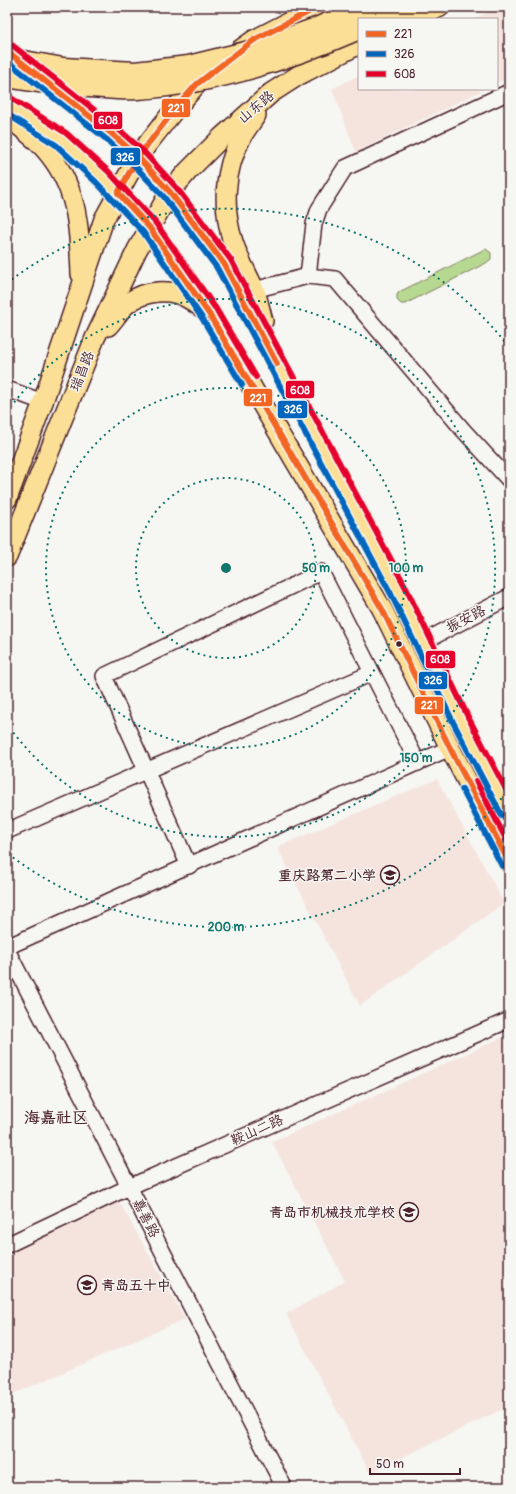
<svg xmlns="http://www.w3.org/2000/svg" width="516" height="1494" font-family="Pangolin,'LXGW WenKai TC',sans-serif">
	<rect width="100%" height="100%" fill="#f6f6f2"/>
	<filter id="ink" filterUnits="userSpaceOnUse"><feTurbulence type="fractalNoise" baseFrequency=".025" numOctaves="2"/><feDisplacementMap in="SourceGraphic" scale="8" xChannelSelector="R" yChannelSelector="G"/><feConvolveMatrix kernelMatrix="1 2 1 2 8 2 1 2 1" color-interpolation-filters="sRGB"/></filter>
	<g filter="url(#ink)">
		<g fill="#f5e4de">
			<path d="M 499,7 L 509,7 L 509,77 L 497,83 L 497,19 L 474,19 Z"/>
			<path d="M 359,75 L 359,89 L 485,89 L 356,152 L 332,89 Z"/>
			<path d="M 437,779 L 504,903 L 360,1006 L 277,847 Z"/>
			<path d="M 503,1037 L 509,1047 L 509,1406 L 370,1473 L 286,1314 L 345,1281 L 272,1142 Z"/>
			<path d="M 119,1201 L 185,1319 L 7,1397 L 7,1251 Z"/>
		</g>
		<path fill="#b6d891" stroke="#807c5e" d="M 486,249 L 491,253 L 491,259 L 486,263 L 405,304 L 401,304 L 397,300 L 397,295 L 399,292 L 481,251 Z"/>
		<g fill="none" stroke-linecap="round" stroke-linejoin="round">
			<g stroke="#4a1f2b" stroke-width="18">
				<g id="minor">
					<path d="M 308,276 L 314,224 L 319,209 L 345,168 L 509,92"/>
					<path d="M 254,290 L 308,276 L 335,279 L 464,431 L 509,480"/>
					<path d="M 7,389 L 43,402"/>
					<path d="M 423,642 L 509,597"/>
					<path d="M 7,831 L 372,673"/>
					<path d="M 189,866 L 104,676 L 321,572 L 418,763"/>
					<path d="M 7,947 L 450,748"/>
					<path d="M 7,950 L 284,1487"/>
					<path d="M 7,1245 L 129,1187 L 509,1020"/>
				</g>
			</g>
			<g stroke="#4a1f2b" stroke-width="22">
				<g id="major">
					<path d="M 414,19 L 440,7"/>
					<path d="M 240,50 L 254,40 L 318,7"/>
					<path d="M 42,79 L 111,133 L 138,157 L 170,192 L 224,264 L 398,590 L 461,721 L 509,812"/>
					<path d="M 7,105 L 61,139 L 118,193 L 149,227 L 209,314 L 382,609 L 450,748 L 509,862"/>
					<path d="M 256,115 C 251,123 245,130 241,138 C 224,170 222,208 233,242 C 238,258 247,273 254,289 C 258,299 260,311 263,321"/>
					<path d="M 7,116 C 19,126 33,136 44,148 C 78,186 79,226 81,274"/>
					<path d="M 108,326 C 115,319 120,309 128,303 C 145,290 171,288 189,299 C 194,302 198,305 202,308"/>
					<path d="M 7,499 L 43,402 L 104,219 L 138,157 L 149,142 L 175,109 L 197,84 L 208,75"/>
					<path d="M 7,557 L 95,338 L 137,250 L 170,192 L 188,171 L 222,137 L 271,93 L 299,75 L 359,44"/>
				</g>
			</g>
			<g stroke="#4a1f2b" stroke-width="25">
				<path id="highway" d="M 380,19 L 405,7"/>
			</g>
			<use href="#minor" stroke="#f6f6f2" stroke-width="15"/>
			<use href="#major" stroke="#fbdf96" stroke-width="19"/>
			<use href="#highway" stroke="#fbdf96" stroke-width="22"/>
			<g stroke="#4a1f2b" stroke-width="25" stroke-linecap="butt">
				<g id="highway-bridge">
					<path d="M 7,59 L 63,69 L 135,73 L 189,67 L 254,51 L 319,28 L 366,7"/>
					<path d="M 7,76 C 39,82 71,85 104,87 C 115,88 126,89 137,88 C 214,83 288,59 359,28"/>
				</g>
			</g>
			<use href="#highway-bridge" stroke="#fbdf96" stroke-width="22"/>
			<g stroke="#f6f6f2" stroke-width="9">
				<g id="bus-1">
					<path d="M 318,7 L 254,40 L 197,84 L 175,109 L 138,157 L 118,193 L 149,227 L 209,314 L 382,609 L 450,748 L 509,862"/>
					<path d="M 7,51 L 111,133 L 138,157 L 170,192 L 224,264 L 277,364"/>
				</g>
			</g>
			<g stroke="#f6f6f2" stroke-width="9">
				<g id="bus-2">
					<path d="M 7,61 L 106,139 L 132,163 L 164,197 L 217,268 L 391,594 L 454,724 L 502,816"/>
					<path d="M 7,114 L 56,145 L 96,182 L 143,232 L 202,318 L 242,385"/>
					<path d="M 462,789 L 502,866"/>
				</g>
			</g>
			<g stroke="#f6f6f2" stroke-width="9">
				<g id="bus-3">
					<path d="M 12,45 L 116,127 L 143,151 L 176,187 L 231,260 L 405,586 L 468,717 L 509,795"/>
					<path d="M 11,98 L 66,133 L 108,171 L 155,222 L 216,309 L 256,377"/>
					<path d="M 476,781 L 509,845"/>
				</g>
			</g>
			<use href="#bus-1" stroke="#f26522" stroke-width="6"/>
			<use href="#bus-2" stroke="#0065bd" stroke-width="6"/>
			<use href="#bus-3" stroke="#e4002b" stroke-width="6"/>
		</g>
	</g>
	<g fill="none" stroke="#0f766e" stroke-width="2" stroke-dasharray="2 4">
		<circle cx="226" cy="568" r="90"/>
		<circle cx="226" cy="568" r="180"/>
		<path d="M7 412A269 269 0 1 1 7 724"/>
		<path d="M509 789A359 359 0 0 1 7 853M7 283A359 359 0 0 1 509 347"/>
	</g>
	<defs>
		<g id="school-ring" transform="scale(1)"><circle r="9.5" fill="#f6f6f2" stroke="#4a1f2b" stroke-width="1.5"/><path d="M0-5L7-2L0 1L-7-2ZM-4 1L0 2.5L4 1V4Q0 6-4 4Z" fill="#4a1f2b"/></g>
	</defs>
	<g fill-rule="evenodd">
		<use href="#school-ring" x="390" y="875"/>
		<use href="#school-ring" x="409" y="1212"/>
		<use href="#school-ring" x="87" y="1285"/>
	</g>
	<circle fill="#4a1f2b" stroke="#f6f6f2" stroke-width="1.5" cx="399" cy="644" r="3.5"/>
	<g text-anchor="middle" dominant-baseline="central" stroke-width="3" stroke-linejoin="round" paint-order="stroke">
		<g font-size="14" fill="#4a1f2b" stroke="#f6f6f2">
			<text transform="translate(256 107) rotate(-40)">山东路</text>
			<text transform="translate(82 371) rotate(-68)">瑞昌路</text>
			<text transform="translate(466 619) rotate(-28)">振安路</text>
			<text transform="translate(257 1130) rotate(-24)">鞍山二路</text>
			<text transform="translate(146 1218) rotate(63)">嘉善路</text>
		</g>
		<g font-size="14" font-weight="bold" fill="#4a1f2b" stroke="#f6f6f2" text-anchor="end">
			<text x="376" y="875">重庆路第二小学</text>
			<text x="395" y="1212">青岛市机械技术学校</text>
			<text x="101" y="1285" text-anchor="start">青岛五十中</text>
		</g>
		<g font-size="16" font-weight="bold" fill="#4a1f2b" stroke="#f6f6f2">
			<text x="56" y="1118">海嘉社区</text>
		</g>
	</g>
	<circle cx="226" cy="568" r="6" fill="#0f766e" stroke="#f6f6f2" stroke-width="2"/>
	<g font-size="12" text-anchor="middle" font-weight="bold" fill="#0f766e" stroke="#f6f6f2" stroke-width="3" stroke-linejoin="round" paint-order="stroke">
		<text x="316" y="572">50 m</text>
		<text x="406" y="572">100 m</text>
		<text x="416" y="762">150 m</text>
		<text x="226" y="931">200 m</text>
	</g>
	<g stroke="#f6f6f2" stroke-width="1.5">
		<rect x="161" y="98" width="30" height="20" rx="4" fill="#f26522"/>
		<rect x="93" y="111" width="30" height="19" rx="4" fill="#e4002b"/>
		<rect x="110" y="147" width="31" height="19" rx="4" fill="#0065bd"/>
		<rect x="285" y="380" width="30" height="19" rx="4" fill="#e4002b"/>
		<rect x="243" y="388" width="30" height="19" rx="4" fill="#f26522"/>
		<rect x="277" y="400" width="31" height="19" rx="4" fill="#0065bd"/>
		<rect x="425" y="650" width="31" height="19" rx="4" fill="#e4002b"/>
		<rect x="418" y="671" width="30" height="19" rx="4" fill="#0065bd"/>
		<rect x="414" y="696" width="30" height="19" rx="4" fill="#f26522"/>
	</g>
	<g font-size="11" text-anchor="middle" font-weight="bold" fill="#fff">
		<text x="176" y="112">221</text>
		<text x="108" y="124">608</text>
		<text x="125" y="161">326</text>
		<text x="300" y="394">608</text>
		<text x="258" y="402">221</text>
		<text x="293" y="413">326</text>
		<text x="440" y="663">608</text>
		<text x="433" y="684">326</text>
		<text x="429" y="709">221</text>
	</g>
	<rect width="516" height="1494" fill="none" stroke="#f6f6f2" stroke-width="24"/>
	<rect x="12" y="12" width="492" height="1470" fill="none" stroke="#4a1f2b" stroke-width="1.5" filter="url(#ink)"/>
	<rect x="358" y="18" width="140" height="72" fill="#f6f6f2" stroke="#b1a0a2"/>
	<rect x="366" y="31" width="20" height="6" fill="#f26522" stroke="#b1a0a2"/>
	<text x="394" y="38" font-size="12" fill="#4a1f2b">221</text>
	<rect x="366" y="51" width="20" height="6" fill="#0065bd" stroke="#b1a0a2"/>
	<text x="394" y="58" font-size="12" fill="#4a1f2b">326</text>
	<rect x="366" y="71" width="20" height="6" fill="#e4002b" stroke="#b1a0a2"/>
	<text x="394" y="78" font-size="12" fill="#4a1f2b">608</text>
	<path d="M370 1468v6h90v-6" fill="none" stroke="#4a1f2b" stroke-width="2"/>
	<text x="376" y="1468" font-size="12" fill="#4a1f2b" stroke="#f6f6f2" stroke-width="3" paint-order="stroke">50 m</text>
</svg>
